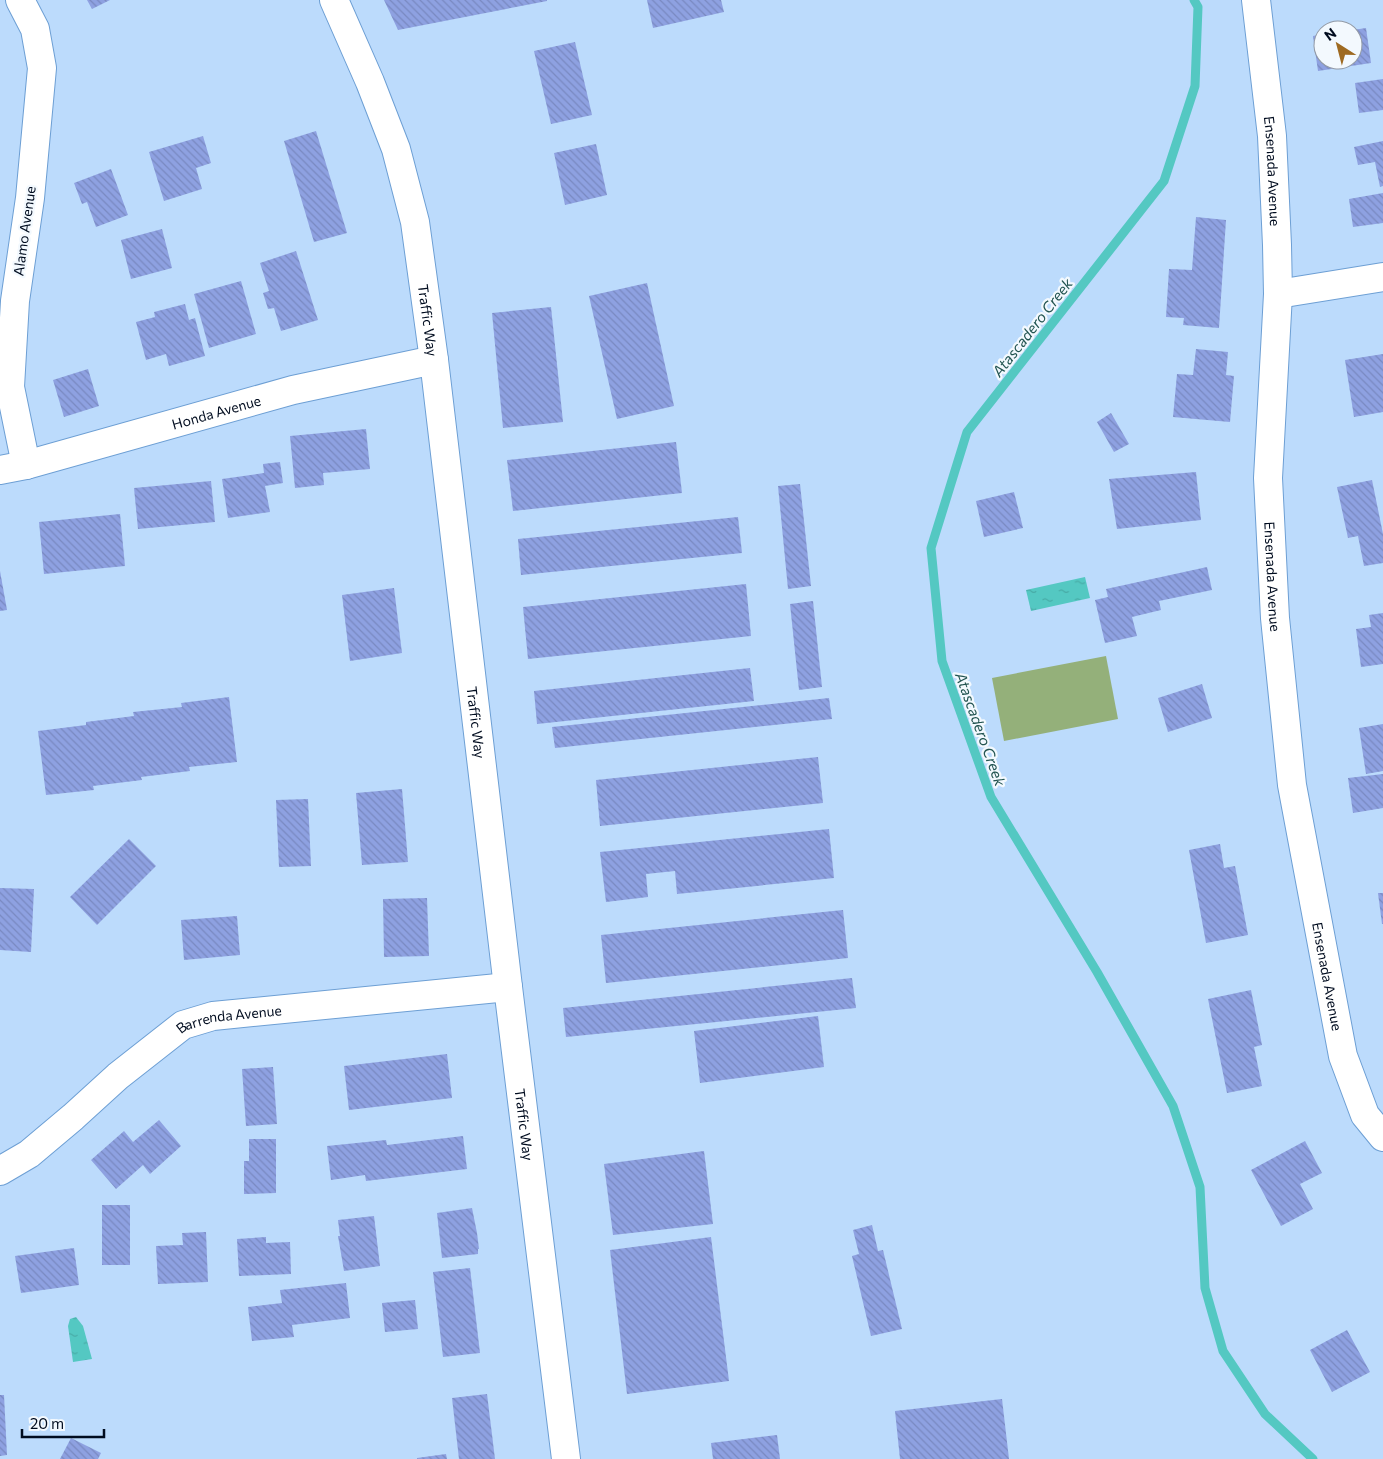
<svg xmlns="http://www.w3.org/2000/svg" width="1383" height="1459" font-family="Commissioner,sans-serif">
	<defs>
		<pattern id="water-ripples" width="26" height="14" patternUnits="userSpaceOnUse" patternTransform="scale(1.25)"><rect width="26" height="14" fill="#54c8c2"/><path d="M2 4q2-2 4 0t4 0M15 11q2-2 4 0t4 0" fill="none" stroke="#47aba6"/></pattern>
		<pattern id="building-back-hatch" width="6" height="6" patternUnits="userSpaceOnUse" patternTransform="scale(1.25)"><rect width="6" height="6" fill="#8ea1e1"/><path d="M-1 5l2 2M0 0l6 6M5-1l2 2" fill="none" stroke="#7989c1"/></pattern>
	</defs>
	<rect width="100%" height="100%" fill="#bcdbfc"/>
	<path fill="#94b07a" d="M 1106,656 L 1118,719 L 1004,741 L 992,678 Z"/>
	<g fill="url(#water-ripples)">
		<path d="M 1085,577 L 1090,598 L 1031,611 L 1026,590 Z"/>
		<path d="M 76,1317 L 83,1326 L 92,1359 L 73,1362 L 68,1326 L 70,1319 Z"/>
	</g>
	<g fill="none" stroke-linecap="round" stroke-linejoin="round">
		<path stroke="#54c8c2" stroke-width="9" d="M 1194,0 L 1198,7 L 1195,86 L 1164,181 L 967,432 L 931,548 L 942,661 L 991,797 L 1097,972 L 1173,1106 L 1200,1187 L 1205,1288 L 1223,1351 L 1265,1414 L 1313,1459"/>
	</g>
	<g fill="url(#building-back-hatch)">
		<path d="M 87,0 L 110,0 L 92,9 Z"/>
		<path d="M 384,0 L 547,0 L 547,1 L 398,30 Z"/>
		<path d="M 647,0 L 721,0 L 724,12 L 653,28 Z"/>
		<path d="M 1366,28 L 1371,63 L 1318,71 L 1313,36 L 1323,34 L 1323,60 L 1353,60 L 1353,30 Z"/>
		<path d="M 575,42 L 592,115 L 551,124 L 534,51 Z"/>
		<path d="M 1383,79 L 1383,110 L 1359,113 L 1355,83 Z"/>
		<path d="M 316,131 L 347,233 L 314,242 L 284,141 Z"/>
		<path d="M 203,136 L 211,163 L 196,168 L 202,189 L 164,201 L 149,152 Z"/>
		<path d="M 1383,141 L 1383,186 L 1380,187 L 1375,162 L 1358,165 L 1354,147 Z"/>
		<path d="M 596,144 L 607,195 L 565,205 L 554,153 Z"/>
		<path d="M 111,169 L 128,215 L 96,227 L 87,202 L 82,204 L 74,183 Z"/>
		<path d="M 1383,193 L 1383,223 L 1353,227 L 1349,199 Z"/>
		<path d="M 1196,217 L 1226,220 L 1219,328 L 1183,325 L 1184,318 L 1166,317 L 1169,269 L 1192,270 Z"/>
		<path d="M 162,229 L 172,268 L 131,279 L 121,240 Z"/>
		<path d="M 296,251 L 318,320 L 281,331 L 274,308 L 268,309 L 263,293 L 269,291 L 260,263 Z"/>
		<path d="M 241,281 L 256,334 L 209,348 L 194,294 Z"/>
		<path d="M 647,283 L 674,406 L 617,419 L 589,296 Z"/>
		<path d="M 185,304 L 189,320 L 195,318 L 205,356 L 169,366 L 166,354 L 146,360 L 136,322 L 155,317 L 154,312 Z"/>
		<path d="M 551,307 L 563,422 L 503,428 L 492,313 Z"/>
		<path d="M 1196,349 L 1228,352 L 1226,375 L 1234,376 L 1230,422 L 1173,417 L 1177,374 L 1193,375 Z"/>
		<path d="M 1383,354 L 1383,412 L 1354,417 L 1345,360 Z"/>
		<path d="M 88,369 L 99,406 L 64,417 L 53,380 Z"/>
		<path d="M 1111,413 L 1129,444 L 1114,452 L 1097,422 Z"/>
		<path d="M 366,429 L 370,469 L 323,473 L 324,485 L 295,488 L 290,436 Z"/>
		<path d="M 676,442 L 682,493 L 513,511 L 507,460 Z"/>
		<path d="M 280,462 L 283,483 L 265,486 L 270,512 L 228,518 L 222,479 L 264,473 L 263,464 Z"/>
		<path d="M 1196,472 L 1201,520 L 1117,529 L 1109,479 Z"/>
		<path d="M 1372,480 L 1383,534 L 1383,563 L 1364,566 L 1358,536 L 1348,538 L 1337,487 Z"/>
		<path d="M 211,481 L 215,522 L 138,529 L 134,488 Z"/>
		<path d="M 800,484 L 811,586 L 788,589 L 778,486 Z"/>
		<path d="M 1014,492 L 1023,528 L 984,537 L 976,501 Z"/>
		<path d="M 120,514 L 125,566 L 44,574 L 39,522 Z"/>
		<path d="M 738,517 L 742,553 L 521,575 L 518,539 Z"/>
		<path d="M 1207,567 L 1212,590 L 1159,601 L 1161,610 L 1132,617 L 1137,636 L 1105,643 L 1095,600 L 1108,597 L 1106,589 Z"/>
		<path d="M 0,571 L 7,610 L 0,611 Z"/>
		<path d="M 746,584 L 751,636 L 528,659 L 523,607 Z"/>
		<path d="M 394,588 L 402,653 L 350,661 L 342,595 Z"/>
		<path d="M 813,601 L 822,687 L 799,690 L 790,604 Z"/>
		<path d="M 1383,613 L 1383,664 L 1361,667 L 1356,629 L 1371,627 L 1369,615 Z"/>
		<path d="M 750,668 L 754,701 L 537,724 L 534,691 Z"/>
		<path d="M 1202,684 L 1212,718 L 1168,732 L 1158,698 Z"/>
		<path d="M 229,697 L 237,762 L 189,767 L 190,771 L 141,777 L 142,780 L 93,786 L 94,790 L 46,795 L 38,731 L 86,725 L 86,722 L 134,716 L 133,712 L 182,707 L 181,703 Z"/>
		<path d="M 829,698 L 832,719 L 555,748 L 552,727 Z"/>
		<path d="M 1383,724 L 1383,771 L 1366,774 L 1359,728 Z"/>
		<path d="M 818,757 L 823,803 L 600,826 L 596,780 Z"/>
		<path d="M 1383,774 L 1383,808 L 1353,813 L 1348,778 Z"/>
		<path d="M 402,789 L 408,862 L 362,865 L 356,793 Z"/>
		<path d="M 308,799 L 311,866 L 279,867 L 276,800 Z"/>
		<path d="M 829,829 L 834,878 L 677,894 L 675,871 L 646,874 L 648,897 L 606,902 L 600,852 Z"/>
		<path d="M 129,839 L 156,866 L 97,925 L 70,897 Z"/>
		<path d="M 1220,844 L 1224,868 L 1235,866 L 1248,935 L 1206,943 L 1189,850 Z"/>
		<path d="M 0,888 L 34,889 L 31,952 L 0,950 Z"/>
		<path d="M 1378,893 L 1383,893 L 1383,924 L 1382,924 Z"/>
		<path d="M 427,898 L 429,956 L 384,957 L 383,899 Z"/>
		<path d="M 843,910 L 848,958 L 606,983 L 601,935 Z"/>
		<path d="M 237,916 L 240,955 L 184,960 L 181,920 Z"/>
		<path d="M 852,978 L 856,1008 L 566,1037 L 563,1008 Z"/>
		<path d="M 1251,990 L 1262,1045 L 1254,1047 L 1262,1086 L 1227,1093 L 1208,999 Z"/>
		<path d="M 818,1016 L 824,1067 L 700,1083 L 694,1031 Z"/>
		<path d="M 447,1054 L 452,1098 L 349,1110 L 344,1066 Z"/>
		<path d="M 273,1067 L 277,1124 L 246,1126 L 242,1069 Z"/>
		<path d="M 159,1120 L 181,1146 L 150,1174 L 143,1165 L 116,1189 L 91,1160 L 124,1131 L 133,1142 Z"/>
		<path d="M 463,1136 L 467,1169 L 366,1181 L 365,1175 L 331,1180 L 327,1146 L 386,1140 L 387,1145 Z"/>
		<path d="M 249,1139 L 276,1139 L 276,1193 L 244,1194 L 244,1161 L 249,1161 Z"/>
		<path d="M 1305,1141 L 1322,1173 L 1300,1184 L 1313,1209 L 1281,1226 L 1251,1170 Z"/>
		<path d="M 704,1151 L 713,1224 L 613,1235 L 604,1164 Z"/>
		<rect x="102" y="1205" width="28" height="60"/>
		<path d="M 472,1208 L 477,1233 L 479,1249 L 478,1249 L 478,1254 L 442,1258 L 437,1213 Z"/>
		<path d="M 374,1216 L 380,1266 L 344,1271 L 338,1236 L 340,1236 L 338,1220 Z"/>
		<path d="M 872,1225 L 878,1251 L 883,1250 L 902,1329 L 871,1336 L 852,1256 L 859,1254 L 853,1230 Z"/>
		<path d="M 206,1232 L 208,1282 L 158,1284 L 156,1246 L 183,1245 L 182,1233 Z"/>
		<path d="M 266,1237 L 266,1243 L 290,1242 L 291,1274 L 239,1276 L 237,1239 Z"/>
		<path d="M 711,1237 L 729,1381 L 627,1394 L 610,1250 Z"/>
		<path d="M 74,1248 L 79,1285 L 21,1293 L 15,1256 Z"/>
		<path d="M 470,1268 L 480,1353 L 443,1357 L 433,1272 Z"/>
		<path d="M 346,1283 L 350,1318 L 292,1325 L 294,1337 L 252,1341 L 248,1307 L 282,1303 L 280,1290 Z"/>
		<path d="M 415,1300 L 418,1329 L 385,1332 L 382,1303 Z"/>
		<path d="M 1347,1330 L 1370,1372 L 1332,1392 L 1310,1350 Z"/>
		<path d="M 487,1394 L 495,1459 L 459,1459 L 452,1398 Z"/>
		<path d="M 0,1395 L 4,1395 L 7,1455 L 0,1456 Z"/>
		<path d="M 1002,1399 L 1009,1459 L 900,1459 L 895,1411 Z"/>
		<path d="M 777,1435 L 780,1459 L 713,1459 L 711,1443 Z"/>
		<path d="M 71,1438 L 101,1453 L 98,1459 L 60,1459 Z"/>
		<path d="M 446,1454 L 447,1459 L 417,1459 L 417,1458 Z"/>
	</g>
	<g fill="none" stroke-linecap="round" stroke-linejoin="round">
		<g stroke="#6d9fd4" stroke-width="30">
			<g id="minor">
				<path d="M 20,0 L 35,29 L 42,68 L 30,198 L 15,301 L 10,387 L 26,465"/>
				<path id="s1" d="M 1256,0 L 1272,136 L 1277,245 L 1278,294 L 1268,478 L 1275,618 L 1292,785 L 1343,1056 L 1365,1115 L 1383,1137"/>
				<path d="M 1278,294 L 1383,277"/>
				<path id="s2" d="M 0,470 L 26,465 L 293,390 L 434,360"/>
				<path id="s3" d="M 0,1171 L 29,1154 L 73,1117 L 118,1076 L 183,1025 L 213,1016 L 508,987"/>
			</g>
		</g>
		<g stroke="#6d9fd4" stroke-width="30">
			<g id="tertiary">
				<path id="s4" d="M 334,0 L 370,82 L 396,149 L 415,222 L 434,360 L 508,987 L 566,1459"/>
			</g>
		</g>
		<use href="#minor" stroke="#fff" stroke-width="28"/>
		<use href="#tertiary" stroke="#fff" stroke-width="28"/>
	</g>
	<g text-anchor="middle" dominant-baseline="central" stroke-width="4.5" stroke-linejoin="round" paint-order="stroke">
		<g font-size="14" fill="#000c1f" stroke="#f3f9fe">
			<text stroke="none"><textPath href="#s1" startOffset="172">Ensenada Avenue</textPath></text>
			<text transform="translate(24 231) rotate(-82)">Alamo Avenue</text>
			<text stroke="none"><textPath href="#s4" startOffset="336">Traffic Way</textPath></text>
			<text stroke="none"><textPath href="#s2" startOffset="224">Honda Avenue</textPath></text>
			<text stroke="none"><textPath href="#s1" startOffset="578">Ensenada Avenue</textPath></text>
			<text stroke="none"><textPath href="#s4" startOffset="741">Traffic Way</textPath></text>
			<text stroke="none"><textPath href="#s1" startOffset="982">Ensenada Avenue</textPath></text>
			<text stroke="none"><textPath href="#s3" startOffset="281">Barrenda Avenue</textPath></text>
			<text stroke="none"><textPath href="#s4" startOffset="1146">Traffic Way</textPath></text>
		</g>
		<g font-size="15" font-style="italic" fill="#225451" stroke="#f3f9fe">
			<text transform="translate(1032 327) rotate(-52)">Atascadero Creek</text>
			<text transform="translate(981 729) rotate(70)">Atascadero Creek</text>
		</g>
	</g>
	<g transform="translate(1338 45) rotate(324)"><circle r="24" fill="#f3f9fe" stroke="#929aa5"/>
	<path d="M0-4L9 19L0 12L-9 19Z" fill="#9e6a21"/>
	<text y="-8" font-size="14" font-weight="bold" text-anchor="middle" fill="#000c1f">N</text>
	</g>
	<path d="M22 1429v8h82v-8" fill="none" stroke="#000c1f" stroke-width="2.5"/>
	<text x="30" y="1429" font-size="15" fill="#000c1f" stroke="#f3f9fe" stroke-width="4" paint-order="stroke">20 m</text>
</svg>
